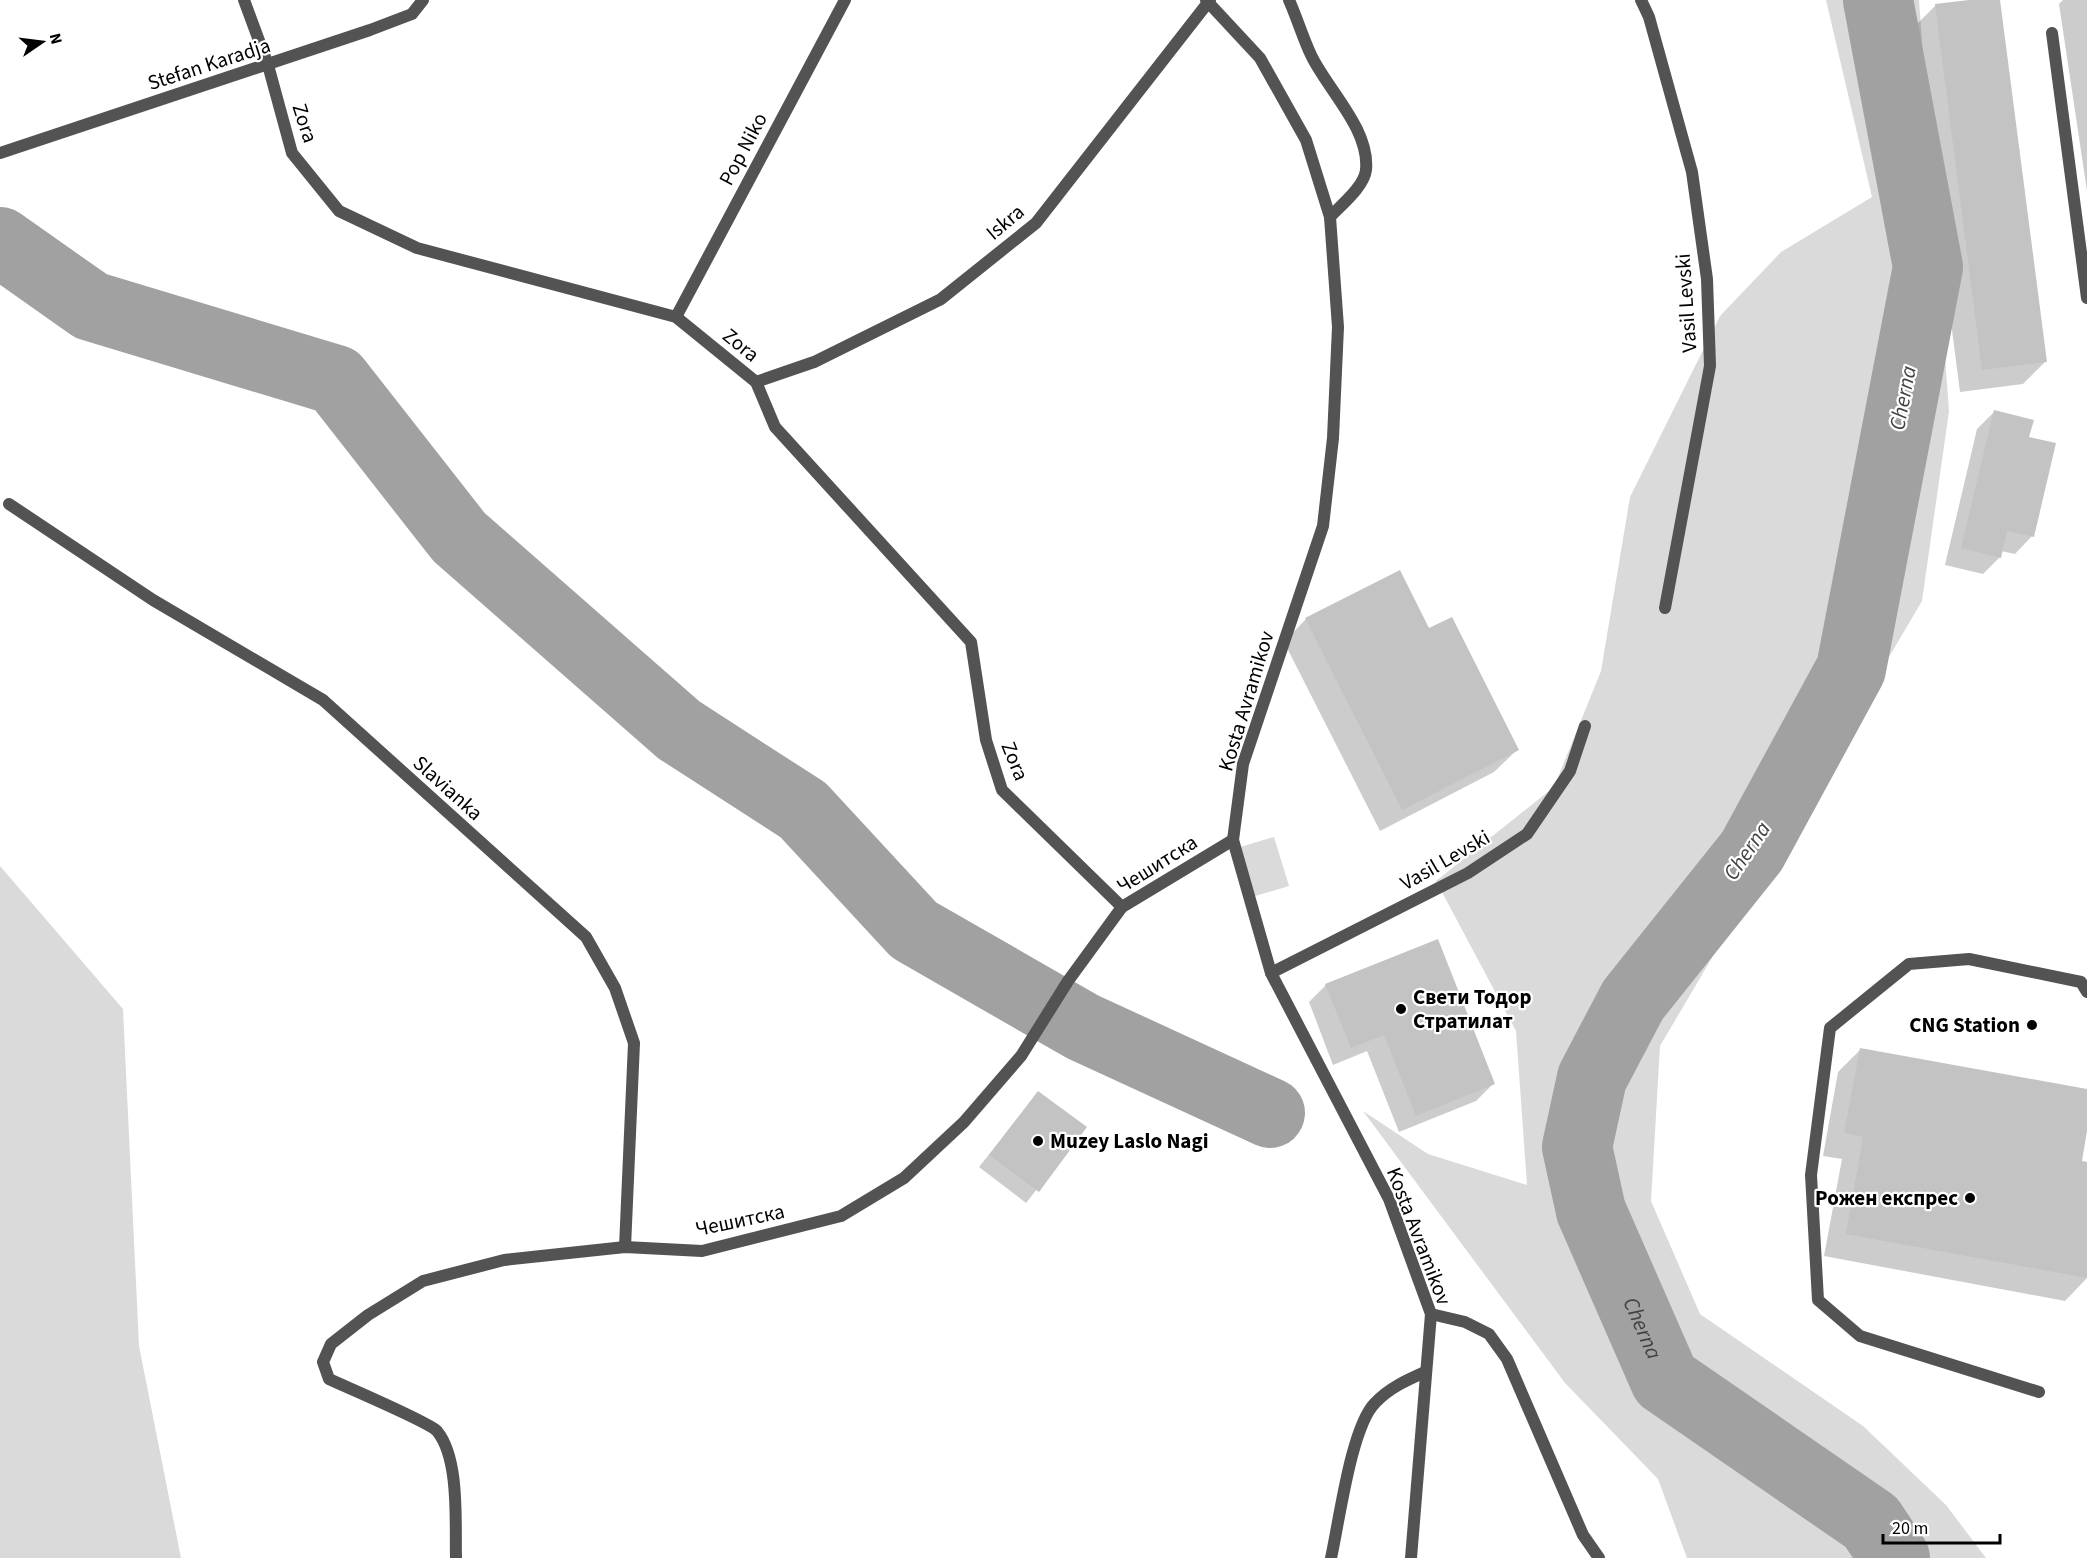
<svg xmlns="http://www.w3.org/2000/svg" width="2087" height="1558" font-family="'Source Sans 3',sans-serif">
	<rect width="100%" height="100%" fill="#fff"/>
	<g fill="#dadada">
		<path d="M 1826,0 L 1919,0 L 1949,411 L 1922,601 L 1660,1046 L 1651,1201 L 1700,1314 L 1863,1426 L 1946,1505 L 1986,1558 L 1687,1558 L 1658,1479 L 1565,1383 L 1363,1111 L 1428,1154 L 1527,1185 L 1516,1031 L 1436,881 L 1554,787 L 1601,671 L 1630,497 L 1720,316 L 1781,252 L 1872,197 Z"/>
		<path d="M 1274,837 L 1289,886 L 1252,897 L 1237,848 Z"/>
		<path d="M 0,866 L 123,1009 L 139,1346 L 181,1558 L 0,1558 Z"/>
	</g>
	<g fill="#0003">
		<path d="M 1981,0 L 1998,0 L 2046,361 L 2023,384 L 1960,392 L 1913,28 L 1935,6 Z"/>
		<path d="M 2063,0 L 2087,0 L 2087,191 L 2059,4 Z"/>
		<path d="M 1994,412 L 2027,438 L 2032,536 L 2015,554 L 2001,551 L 2000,557 L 1983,574 L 1945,565 L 1977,429 Z"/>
		<path d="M 1306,619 L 1428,630 L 1517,750 L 1494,772 L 1380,831 L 1284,642 Z"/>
		<path d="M 1326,985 L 1494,1083 L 1476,1101 L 1399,1132 L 1367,1051 L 1333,1065 L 1309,1002 Z"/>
		<path d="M 1861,1049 L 2087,1091 L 2087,1123 L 2080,1162 L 2087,1163 L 2087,1278 L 2065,1301 L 1824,1256 L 1842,1159 L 1823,1156 L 1838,1072 Z"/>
		<path d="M 1038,1093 L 1085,1128 L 1026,1203 L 979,1167 Z"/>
	</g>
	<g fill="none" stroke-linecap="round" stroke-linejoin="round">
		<g stroke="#a1a1a1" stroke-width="70">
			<path id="s1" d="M 1878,0 L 1928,267 L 1851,669 L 1752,851 L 1633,1000 L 1592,1078 L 1577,1147 L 1591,1211 L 1665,1380 L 1871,1522 L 1895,1558"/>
			<path d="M 0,242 L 91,306 L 336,380 L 459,537 L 679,730 L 803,810 L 914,930 L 1083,1027 L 1270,1113"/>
		</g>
	</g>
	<g fill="#c3c3c3">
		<path d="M 1969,0 L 2000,0 L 2047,362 L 1982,370 L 1935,4 Z"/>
		<path d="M 1994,410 L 2034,420 L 2029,437 L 2056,443 L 2034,537 L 2007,531 L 2001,558 L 1961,548 Z"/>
		<path d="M 1400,570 L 1429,628 L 1452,617 L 1519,750 L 1402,810 L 1305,618 Z"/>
		<path d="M 1438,939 L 1495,1084 L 1416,1116 L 1384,1035 L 1351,1048 L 1325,984 Z"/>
		<path d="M 1860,1048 L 2087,1089 L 2087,1131 L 2082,1161 L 2087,1162 L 2087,1278 L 1846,1234 L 1863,1137 L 1844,1133 Z"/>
		<path d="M 1038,1091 L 1087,1127 L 1039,1192 L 989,1155 Z"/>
	</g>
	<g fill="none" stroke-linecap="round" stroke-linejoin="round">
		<g stroke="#535353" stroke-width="12">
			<path d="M 2052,33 L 2087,298"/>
			<path d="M 2039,1392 L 1860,1336 L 1818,1300 L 1811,1175 L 1830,1028 L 1909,964 L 1969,959 L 2081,982 L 2087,992"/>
		</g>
		<g stroke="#535353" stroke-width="12">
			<path d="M 244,0 L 268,65 L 292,153 L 339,211 L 417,248 L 676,317 L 756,382 L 775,427 L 971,642 L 986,740 L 1002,790 L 1122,907"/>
			<path d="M 1289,0 C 1297,18 1303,38 1311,55 C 1327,89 1370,129 1366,170 C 1364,187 1341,205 1330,217"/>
			<path d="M 1641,0 L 1649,17 L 1692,172 L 1707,279 L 1710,366 L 1665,608"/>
			<path d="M 0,153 L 370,30 L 412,14 L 423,0"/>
			<path d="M 676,317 L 845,0"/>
			<path d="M 756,382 L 814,362 L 941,299 L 1036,223 L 1210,0"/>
			<path d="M 9,504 L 153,600 L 323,700 L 586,937 L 615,988 L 634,1043 L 625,1247"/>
			<path d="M 1271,973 L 1468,873 L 1527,834 L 1570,771 L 1585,726"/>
			<path d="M 1431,1314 L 1465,1322 L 1489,1334 L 1507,1359 L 1583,1535 L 1599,1558"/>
			<path d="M 456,1558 C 455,1523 460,1459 437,1431 C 429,1422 346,1387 329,1379 L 323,1362 L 331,1344 L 368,1315 L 423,1281 L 504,1260 L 625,1247 L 702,1251 L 841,1216 L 904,1178 L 964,1122 L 1021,1056 L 1068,981 L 1122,907 L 1233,840"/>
			<path d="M 1331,1558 C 1339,1523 1351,1427 1375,1403 C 1389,1388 1407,1380 1425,1372"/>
		</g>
		<path stroke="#535353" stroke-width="12" d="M 1206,0 L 1260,58 L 1306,140 L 1330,217 L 1338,327 L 1333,438 L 1323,526 L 1243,764 L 1233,840 L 1271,973 L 1389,1199 L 1431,1314 L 1411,1558"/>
	</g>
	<g fill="#000" stroke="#fff" stroke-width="2">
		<circle cx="1401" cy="1009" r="6"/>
		<circle cx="2032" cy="1025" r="6"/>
		<circle cx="1038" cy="1141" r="6"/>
		<circle cx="1970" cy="1198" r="6"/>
	</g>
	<g text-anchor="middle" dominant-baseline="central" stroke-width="4.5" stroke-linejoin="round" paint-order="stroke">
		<g font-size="21" fill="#000" stroke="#fff">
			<text transform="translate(209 64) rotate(-18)">Stefan Karadja</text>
			<text transform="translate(305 123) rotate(72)">Zora</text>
			<text transform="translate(743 149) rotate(-62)">Pop Niko</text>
			<text transform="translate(1005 222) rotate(-40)">Iskra</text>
			<text transform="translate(1686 303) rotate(-94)">Vasil Levski</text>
			<text transform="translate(741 345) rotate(39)">Zora</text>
			<text transform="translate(1246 701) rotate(-73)">Kosta Avramikov</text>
			<text transform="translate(1015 761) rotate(68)">Zora</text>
			<text transform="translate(448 788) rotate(42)">Slavianka</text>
			<text transform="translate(1445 860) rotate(-30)">Vasil Levski</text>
			<text transform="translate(1157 864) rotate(-32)">Чешитска</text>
			<text transform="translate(740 1220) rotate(-12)">Чешитска</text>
			<text transform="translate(1419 1236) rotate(69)">Kosta Avramikov</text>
		</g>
		<g font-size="21" font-weight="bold" fill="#000" stroke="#fff" text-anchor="start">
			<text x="1413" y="997">Свети Тодор<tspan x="1413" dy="24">Стратилат</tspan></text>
			<text x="2020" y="1025" text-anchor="end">CNG Station</text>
			<text x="1050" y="1141">Muzey Laslo Nagi</text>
			<text x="1958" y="1198" text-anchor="end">Рожен експрес</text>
		</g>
		<g font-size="22" font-style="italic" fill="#424242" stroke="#fff">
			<text transform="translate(1903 398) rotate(-79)">Cherna</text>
			<text transform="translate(1747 851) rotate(-56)">Cherna</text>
			<text stroke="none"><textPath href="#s1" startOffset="1431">Cherna</textPath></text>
		</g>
	</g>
	<g transform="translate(42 42) rotate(76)" stroke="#ffffff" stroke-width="4.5" paint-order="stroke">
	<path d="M0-4.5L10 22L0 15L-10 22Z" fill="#000000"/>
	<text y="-9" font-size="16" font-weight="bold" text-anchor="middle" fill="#000000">N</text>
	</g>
	<path d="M1883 1534v9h117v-9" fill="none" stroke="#000000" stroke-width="3"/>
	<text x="1892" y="1534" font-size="18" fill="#000000" stroke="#ffffff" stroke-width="4.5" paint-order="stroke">20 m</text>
</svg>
